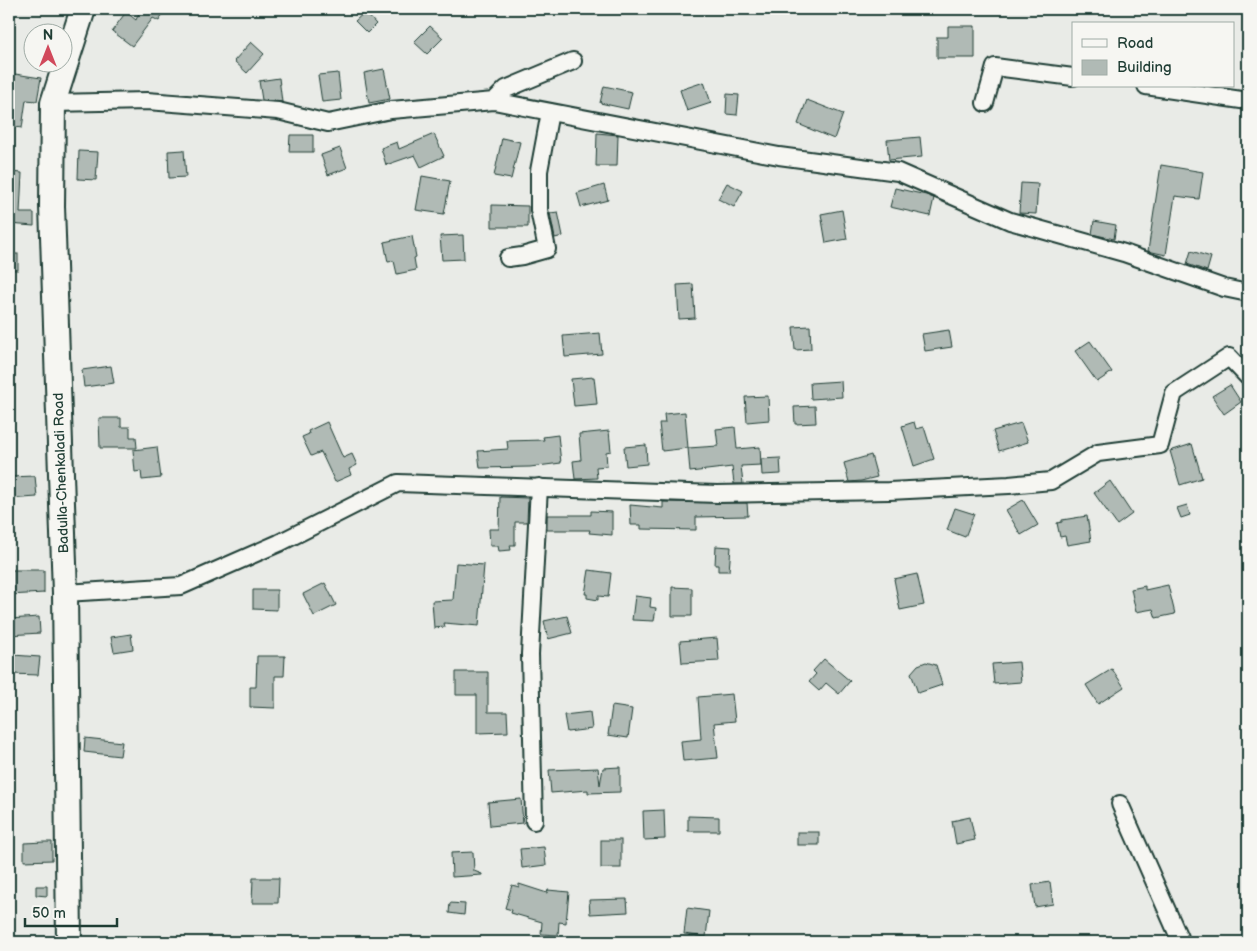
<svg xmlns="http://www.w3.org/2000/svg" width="1257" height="951" font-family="'Balsamiq Sans',sans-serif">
	<rect width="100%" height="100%" fill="#e9ebe7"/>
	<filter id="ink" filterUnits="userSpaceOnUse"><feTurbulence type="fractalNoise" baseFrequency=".02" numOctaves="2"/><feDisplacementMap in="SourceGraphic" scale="10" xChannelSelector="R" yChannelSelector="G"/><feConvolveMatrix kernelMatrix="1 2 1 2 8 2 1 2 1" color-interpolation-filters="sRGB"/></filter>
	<g filter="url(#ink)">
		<g fill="#b0bab5" stroke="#1f3d34">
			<path d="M 131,9 L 165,9 L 159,21 L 153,18 L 132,46 L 112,31 L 126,12 L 136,20 L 139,13 Z"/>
			<path d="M 365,12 L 376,24 L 367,33 L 355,21 Z"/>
			<path d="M 430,26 L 443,38 L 427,54 L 414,42 Z"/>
			<path d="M 948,26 L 975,26 L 975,58 L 937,58 L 937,37 L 948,37 Z"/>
			<path d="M 251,42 L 264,54 L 247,73 L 234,61 Z"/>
			<path d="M 384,69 L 390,99 L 369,103 L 364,73 Z"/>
			<path d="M 338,73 L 341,100 L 322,102 L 318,75 Z"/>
			<path d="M 15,74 L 41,78 L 37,101 L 26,100 L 22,128 L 9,126 L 9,104 Z"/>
			<path d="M 279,78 L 282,102 L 262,100 L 259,81 Z"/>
			<path d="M 704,82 L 711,103 L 687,111 L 680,90 Z"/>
			<path d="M 604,86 L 632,92 L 628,109 L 600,103 Z"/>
			<path d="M 727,94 L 739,95 L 737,115 L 726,114 Z"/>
			<path d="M 807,100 L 843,114 L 834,139 L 798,124 Z"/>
			<path d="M 597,133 L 618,135 L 617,166 L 596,166 Z"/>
			<path d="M 434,134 L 444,156 L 421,167 L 415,155 L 386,165 L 381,148 L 397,142 L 399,149 Z"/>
			<path d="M 290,135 L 313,135 L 313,152 L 289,152 Z"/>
			<path d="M 920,137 L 922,157 L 889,160 L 887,140 Z"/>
			<path d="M 502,138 L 520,142 L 511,179 L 494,176 Z"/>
			<path d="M 340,148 L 347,168 L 328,175 L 321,155 Z"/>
			<path d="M 184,150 L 186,177 L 169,178 L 168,151 Z"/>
			<path d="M 79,151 L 98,152 L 96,180 L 78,179 Z"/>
			<path d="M 1161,165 L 1203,172 L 1199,199 L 1175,196 L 1166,255 L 1148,251 Z"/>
			<path d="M 9,172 L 22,173 L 20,213 L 34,213 L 34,226 L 9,224 Z"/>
			<path d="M 422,176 L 450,181 L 444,214 L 416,210 Z"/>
			<path d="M 727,183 L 743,191 L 734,207 L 718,199 Z"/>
			<path d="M 1021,183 L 1038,184 L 1036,214 L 1019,213 Z"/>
			<path d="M 604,185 L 608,200 L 581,207 L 577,193 Z"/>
			<path d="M 895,188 L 926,195 L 934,198 L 930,216 L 890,207 Z"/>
			<path d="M 492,205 L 528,206 L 528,227 L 492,227 Z"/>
			<path d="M 842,210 L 847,239 L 826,243 L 821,214 Z"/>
			<path d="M 558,212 L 563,236 L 555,238 L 550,213 Z"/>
			<path d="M 1094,221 L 1116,225 L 1114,239 L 1092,234 Z"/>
			<path d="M 463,235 L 464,259 L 442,260 L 440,236 Z"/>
			<path d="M 412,236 L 416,257 L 414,258 L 416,270 L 397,274 L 394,261 L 388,262 L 384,242 Z"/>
			<path d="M 1191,251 L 1211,257 L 1207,271 L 1187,264 Z"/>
			<rect x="9" y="254" width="9" height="16"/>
			<path d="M 693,284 L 695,318 L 679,319 L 677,285 Z"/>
			<path d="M 810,326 L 811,349 L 795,350 L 793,327 Z"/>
			<path d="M 949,330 L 952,347 L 925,351 L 922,334 Z"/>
			<path d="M 600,333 L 602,354 L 565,357 L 563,336 Z"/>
			<path d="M 1090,341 L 1112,372 L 1097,382 L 1075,351 Z"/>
			<path d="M 111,366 L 114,383 L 84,387 L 82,370 Z"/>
			<path d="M 594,377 L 597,404 L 574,406 L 571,379 Z"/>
			<path d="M 841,381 L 842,397 L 811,399 L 810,383 Z"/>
			<path d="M 1230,385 L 1241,402 L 1224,414 L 1212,396 Z"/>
			<path d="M 768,396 L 769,420 L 747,422 L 745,397 Z"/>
			<path d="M 815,406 L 816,423 L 795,424 L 794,407 Z"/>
			<path d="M 685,412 L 688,448 L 662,451 L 659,423 L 665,423 L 664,414 Z"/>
			<path d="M 99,418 L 121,418 L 121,427 L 130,427 L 130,437 L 136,437 L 137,448 L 100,448 Z"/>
			<path d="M 327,422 L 343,458 L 352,454 L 357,465 L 349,469 L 351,475 L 335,482 L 321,452 L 311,456 L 302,437 L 309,434 L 308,431 Z"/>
			<path d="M 914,422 L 916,429 L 924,427 L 934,459 L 914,466 L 902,426 Z"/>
			<path d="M 1021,423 L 1028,442 L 999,451 L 993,431 Z"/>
			<path d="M 735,427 L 737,449 L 760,447 L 761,465 L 741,466 L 743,484 L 734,484 L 732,467 L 690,472 L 688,448 L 718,446 L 716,429 Z"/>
			<path d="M 609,431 L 611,451 L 606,452 L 607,466 L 596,467 L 597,478 L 575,479 L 573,461 L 581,460 L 579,434 Z"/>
			<path d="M 558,435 L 561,463 L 530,467 L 480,468 L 478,451 L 508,449 L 507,441 L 544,440 L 543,437 Z"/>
			<path d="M 1192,444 L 1202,478 L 1180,485 L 1170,451 Z"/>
			<path d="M 646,445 L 647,464 L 626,466 L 624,447 Z"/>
			<path d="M 157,447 L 161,478 L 142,480 L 141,471 L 135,472 L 133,450 Z"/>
			<path d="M 871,455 L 877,477 L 861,481 L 849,482 L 844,463 Z"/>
			<path d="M 780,458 L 781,474 L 762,475 L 761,459 Z"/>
			<path d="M 35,476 L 37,497 L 9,499 L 9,477 Z"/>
			<path d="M 1110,481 L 1132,514 L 1117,525 L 1094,493 Z"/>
			<path d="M 500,497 L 528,498 L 527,522 L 515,522 L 515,545 L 510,545 L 511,550 L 499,551 L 498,546 L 490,546 L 489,529 L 499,529 Z"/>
			<path d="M 1023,500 L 1038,525 L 1021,535 L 1006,510 Z"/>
			<path d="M 663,502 L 747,503 L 748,516 L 696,517 L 696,530 L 641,529 L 641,525 L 631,525 L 630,505 L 663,508 Z"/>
			<path d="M 1187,505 L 1190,515 L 1181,518 L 1177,508 Z"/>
			<path d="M 955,508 L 974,514 L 965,537 L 947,530 Z"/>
			<path d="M 591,511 L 612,512 L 612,535 L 589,533 L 590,530 L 547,530 L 547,515 L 591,515 Z"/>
			<path d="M 1087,516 L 1091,541 L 1067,545 L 1065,536 L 1060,537 L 1057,523 L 1062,522 L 1062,520 Z"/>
			<path d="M 716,546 L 731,547 L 729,571 L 718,571 L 718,565 L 715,565 Z"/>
			<path d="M 456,563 L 484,565 L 479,626 L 444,623 L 445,627 L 434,628 L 432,601 L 453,600 Z"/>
			<path d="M 9,570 L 44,570 L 44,593 L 9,595 Z"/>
			<path d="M 589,570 L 611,573 L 608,597 L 598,596 L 598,600 L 587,598 L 587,594 L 585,594 Z"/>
			<path d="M 917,574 L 924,605 L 900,610 L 894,579 Z"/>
			<path d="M 325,583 L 336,605 L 314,616 L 303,594 Z"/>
			<path d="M 1168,585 L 1175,614 L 1156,618 L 1153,609 L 1136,612 L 1131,589 L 1145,586 L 1145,590 Z"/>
			<path d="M 672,587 L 692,588 L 692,616 L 672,616 Z"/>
			<path d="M 253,590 L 277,590 L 277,610 L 253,609 Z"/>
			<path d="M 635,596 L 651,598 L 650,607 L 656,608 L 654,621 L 632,620 Z"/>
			<path d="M 567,616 L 572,633 L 548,639 L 544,621 Z"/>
			<path d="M 39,617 L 40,633 L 9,635 L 9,619 Z"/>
			<path d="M 131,634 L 133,649 L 114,652 L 111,637 Z"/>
			<path d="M 717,638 L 719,661 L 682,663 L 680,641 Z"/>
			<path d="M 13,655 L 40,657 L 38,675 L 12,674 Z"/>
			<path d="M 257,656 L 285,656 L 284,676 L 275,676 L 275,708 L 250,707 L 250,687 L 256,687 Z"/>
			<path d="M 824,659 L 850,681 L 839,694 L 826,683 L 819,691 L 809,682 L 816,674 L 813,671 Z"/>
			<path d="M 926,662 L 936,665 L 942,685 L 918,693 L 911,673 L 918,665 Z"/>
			<path d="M 1019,662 L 1021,682 L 994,684 L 992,664 Z"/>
			<path d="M 1112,669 L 1124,687 L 1098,704 L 1086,685 Z"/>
			<path d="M 456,672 L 488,672 L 488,712 L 507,712 L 508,732 L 477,733 L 477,695 L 456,695 Z"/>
			<path d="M 732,694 L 735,721 L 714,723 L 718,758 L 683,761 L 681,741 L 701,739 L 698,697 Z"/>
			<path d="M 612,706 L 632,709 L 628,738 L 608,735 Z"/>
			<path d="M 590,712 L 592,729 L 567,732 L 564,715 Z"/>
			<path d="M 85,738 L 122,742 L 120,756 L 84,752 Z"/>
			<path d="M 620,767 L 620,792 L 588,793 L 588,790 L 551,793 L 549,770 L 598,768 L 600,785 L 603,768 Z"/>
			<path d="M 521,799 L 523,823 L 490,826 L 488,802 Z"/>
			<path d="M 664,810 L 665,839 L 644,840 L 643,811 Z"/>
			<path d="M 688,816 L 719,817 L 719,831 L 688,831 Z"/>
			<path d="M 970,817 L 975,840 L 956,844 L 952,821 Z"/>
			<rect x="797" y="832" width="22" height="13"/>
			<rect x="601" y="840" width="20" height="28"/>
			<path d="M 44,842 L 52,842 L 52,860 L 24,861 L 24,843 Z"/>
			<path d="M 544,847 L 546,865 L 522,868 L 520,849 Z"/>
			<path d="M 473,852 L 474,871 L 482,874 L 482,875 L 452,877 L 451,853 Z"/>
			<path d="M 253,878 L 279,878 L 278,903 L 252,903 Z"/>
			<path d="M 1050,882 L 1053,904 L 1035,907 L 1032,885 Z"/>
			<path d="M 519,884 L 547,893 L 548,890 L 569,892 L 566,923 L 559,922 L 558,935 L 541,934 L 542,922 L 511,913 L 512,910 L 505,908 L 512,885 L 519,887 Z"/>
			<path d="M 36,886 L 47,886 L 47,896 L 36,895 Z"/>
			<path d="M 627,899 L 628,912 L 590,914 L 589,900 Z"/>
			<path d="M 450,903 L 465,904 L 464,915 L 449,913 Z"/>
			<path d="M 687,908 L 709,911 L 706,937 L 684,934 Z"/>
		</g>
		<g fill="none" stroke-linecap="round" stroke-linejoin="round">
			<g stroke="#1f3d34" stroke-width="20">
				<g id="minor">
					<path d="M 1146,86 L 1248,101"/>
					<path d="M 494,101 L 506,89 L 573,61"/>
					<path d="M 53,103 L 147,101 L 278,111 L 328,123 L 391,110 L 494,101 L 779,156 L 898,172 L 1010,221 L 1124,253 L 1224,288 L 1248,293"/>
					<path d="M 985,103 L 995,67 L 1073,77"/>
					<path d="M 508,258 L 522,256 L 547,249 L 539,210 L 539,171 L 550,112"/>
					<path d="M 65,593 L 181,586 L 279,543 L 398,483 L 717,494 L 889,491 L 1009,485 L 1051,481 L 1098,453 L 1160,445 L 1174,393 L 1229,357 L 1248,377"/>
					<path d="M 1120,804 L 1181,942"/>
					<path d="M 534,821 L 530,654 L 539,487"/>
				</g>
			</g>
			<g stroke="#1f3d34" stroke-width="28">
				<path id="highway" d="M 69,942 L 65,593 L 52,206 L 53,103 L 83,9"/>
			</g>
			<use href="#minor" stroke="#f6f6f2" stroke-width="16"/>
			<use href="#highway" stroke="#f6f6f2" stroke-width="24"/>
		</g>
	</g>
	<g text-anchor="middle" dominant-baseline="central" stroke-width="5" stroke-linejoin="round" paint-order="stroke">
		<g font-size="14" fill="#1f3d34" stroke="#f6f6f2">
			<text transform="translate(61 473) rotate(-92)">Badulla-Chenkaladi Road</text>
		</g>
	</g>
	<rect width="1257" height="951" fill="none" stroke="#f6f6f2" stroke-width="30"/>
	<rect x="15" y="15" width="1227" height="921" fill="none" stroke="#1f3d34" stroke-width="2" filter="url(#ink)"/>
	<rect x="1072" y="22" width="162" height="65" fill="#f6f6f2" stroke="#a0aca6"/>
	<rect x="1082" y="39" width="25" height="8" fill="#f6f6f2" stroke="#a0aca6"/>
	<text x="1117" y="48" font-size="15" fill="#1f3d34">Road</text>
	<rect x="1082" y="60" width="25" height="15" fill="#b0bab5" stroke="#a0aca6"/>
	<text x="1117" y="72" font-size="15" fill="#1f3d34">Building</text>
	<g transform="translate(48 48)"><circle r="24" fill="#f6f6f2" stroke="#a0aca6"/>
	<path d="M0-4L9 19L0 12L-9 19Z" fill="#d1495b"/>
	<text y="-8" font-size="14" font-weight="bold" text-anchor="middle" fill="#1f3d34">N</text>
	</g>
	<path d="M25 918v8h92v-8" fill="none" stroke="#1f3d34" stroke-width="2.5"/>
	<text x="32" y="918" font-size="15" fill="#1f3d34" stroke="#f6f6f2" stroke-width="4" paint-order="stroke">50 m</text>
</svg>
